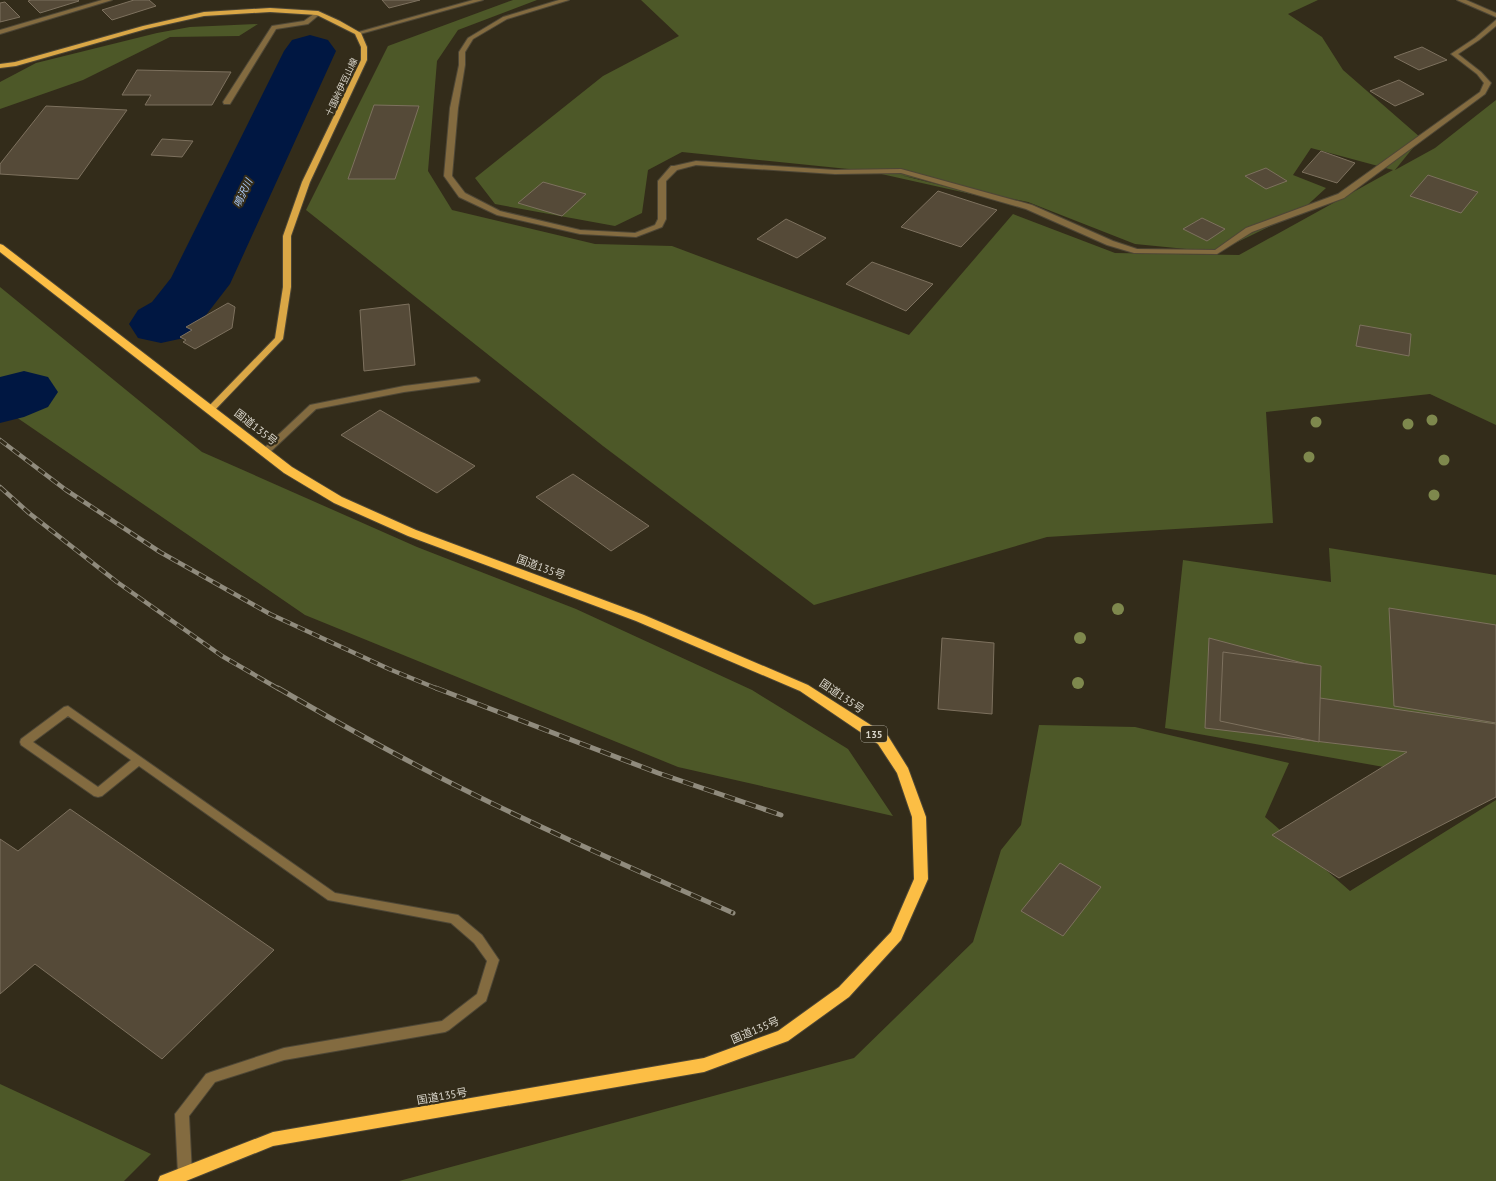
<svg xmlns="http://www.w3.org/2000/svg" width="1496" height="1181" font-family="'PT Sans','Noto Sans JP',sans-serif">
	<rect width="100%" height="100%" fill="#332c1a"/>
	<g fill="#4d5828">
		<path d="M 513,0 L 537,0 L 458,30 L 437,61 L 428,171 L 452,210 L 595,244 L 672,246 L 909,335 L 1013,214 L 1115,253 L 1239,255 L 1393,170 L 1311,148 L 1293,175 L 1326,188 L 1301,211 L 1217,252 L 1135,244 L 1028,202 L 900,175 L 1029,207 L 868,171 L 682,152 L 648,170 L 642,213 L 615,226 L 495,204 L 475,178 L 603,76 L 679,36 L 641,0 L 1318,0 L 1288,14 L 1322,37 L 1343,70 L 1421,138 L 1395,170 L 1435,148 L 1496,100 L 1496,425 L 1430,394 L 1266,412 L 1273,523 L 1047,537 L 814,605 L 603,446 L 306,210 L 388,46 Z"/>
		<path d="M 258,24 L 239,36 L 170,37 L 83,80 L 0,109 L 0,82 L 36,63 L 157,33 L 190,27 Z"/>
		<path d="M 0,287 L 202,452 L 417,547 L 576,609 L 752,690 L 848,749 L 893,816 L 678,767 L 305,615 L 0,406 Z"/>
		<path d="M 1329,548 L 1496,575 L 1496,787 L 1165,728 L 1183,560 L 1331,582 Z"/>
		<path d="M 1039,725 L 1135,727 L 1289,763 L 1265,817 L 1350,891 L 1496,800 L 1496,1181 L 399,1181 L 854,1058 L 973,942 L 1001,850 L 1021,825 Z"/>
		<path d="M 0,1084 L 151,1154 L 124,1181 L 0,1181 Z"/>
	</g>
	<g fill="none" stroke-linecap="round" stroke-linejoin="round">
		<g fill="#001742" fill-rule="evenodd">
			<path d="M 310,35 L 328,40 L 336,51 L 230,284 L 196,328 L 184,338 L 161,343 L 138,338 L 129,324 L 138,310 L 152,302 L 171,278 L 284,51 L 292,40 Z"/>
			<path d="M 24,371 L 48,377 L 58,392 L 48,407 L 24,417 L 0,423 L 0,377 Z"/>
		</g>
	</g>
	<g fill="#554a38" stroke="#7d715e">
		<path d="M 31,0 L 78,0 L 79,1 L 40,13 L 28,1 Z"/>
		<path d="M 134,0 L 149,0 L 156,6 L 112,20 L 102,10 Z"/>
		<path d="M 382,0 L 420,0 L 389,8 Z"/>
		<path d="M 5,2 L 20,17 L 0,22 L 0,3 Z"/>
		<path d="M 1422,47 L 1447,60 L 1419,70 L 1394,57 Z"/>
		<path d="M 137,70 L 231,72 L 212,105 L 145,105 L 151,95 L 122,95 Z"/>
		<path d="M 1399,80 L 1424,94 L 1395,106 L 1370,91 Z"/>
		<path d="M 374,105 L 419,106 L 395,179 L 348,179 Z"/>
		<path d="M 46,106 L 127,110 L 78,179 L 0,174 L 0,164 Z"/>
		<path d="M 162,139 L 193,141 L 182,157 L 151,155 Z"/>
		<path d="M 1321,151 L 1355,163 L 1337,183 L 1302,172 Z"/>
		<path d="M 1266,168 L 1287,181 L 1266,189 L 1245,176 Z"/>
		<path d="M 1428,175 L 1478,192 L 1461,213 L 1410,196 Z"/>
		<path d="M 543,182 L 586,194 L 562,216 L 518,203 Z"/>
		<path d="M 938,191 L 997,210 L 961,247 L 901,227 Z"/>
		<path d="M 1202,218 L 1225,229 L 1207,241 L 1183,229 Z"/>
		<path d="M 786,219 L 826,238 L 797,258 L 757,239 Z"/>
		<path d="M 872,262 L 933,284 L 906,311 L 846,284 Z"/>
		<path d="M 228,303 L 235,307 L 232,328 L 195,349 L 183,342 L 186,340 L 180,337 L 192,330 L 186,327 Z"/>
		<path d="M 409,304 L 415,365 L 364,371 L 360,310 Z"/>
		<path d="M 1360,325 L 1411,334 L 1409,356 L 1356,346 Z"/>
		<path d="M 380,410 L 475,466 L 437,493 L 341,435 Z"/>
		<path d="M 573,474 L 649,526 L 611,551 L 536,497 Z"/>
		<path d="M 1389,608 L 1496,625 L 1496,723 L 1394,706 Z"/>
		<path d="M 942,638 L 994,643 L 992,714 L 938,709 Z"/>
		<path d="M 1209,638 L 1310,665 L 1320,698 L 1496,724 L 1496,797 L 1339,878 L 1272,835 L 1407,752 L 1205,728 Z"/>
		<path d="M 1223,652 L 1321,666 L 1319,742 L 1220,721 Z"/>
		<path d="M 70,809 L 274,950 L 162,1059 L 35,964 L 0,994 L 0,839 L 18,851 Z"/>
		<path d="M 1060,863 L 1101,887 L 1063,936 L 1021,911 Z"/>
	</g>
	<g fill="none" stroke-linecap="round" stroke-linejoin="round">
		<g stroke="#4e4736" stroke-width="2">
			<g id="minor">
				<path d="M 102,0 L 112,0 L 0,34 L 0,30 Z"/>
				<path d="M 473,0 L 483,0 L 360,34 L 355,33 Z"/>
				<path d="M 559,0 L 569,0 L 507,19 L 473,39 L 465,52 L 465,65 L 458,108 L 452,176 L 465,193 L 500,211 L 580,230 L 635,233 L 655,225 L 658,219 L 658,181 L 671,166 L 674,166 L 696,161 L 835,170 L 901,169 L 1032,205 L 1113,241 L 1137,249 L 1215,250 L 1246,228 L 1338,194 L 1480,92 L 1484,83 L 1477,74 L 1451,54 L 1475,38 L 1496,20 L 1496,26 L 1479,40 L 1458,54 L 1481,72 L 1491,83 L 1485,94 L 1344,198 L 1252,232 L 1217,254 L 1134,253 L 1107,245 L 1026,209 L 901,173 L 835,174 L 696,165 L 677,170 L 666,181 L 666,219 L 662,227 L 636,237 L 580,234 L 497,215 L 459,197 L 444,176 L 450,108 L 459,65 L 459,52 L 468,38 L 503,17 Z"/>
				<path d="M 1457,0 L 1466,0 L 1496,13 L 1496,17 Z"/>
				<path d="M 318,11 L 321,13 L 320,14 L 308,24 L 276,29 L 230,104 L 224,104 L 223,102 L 272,26 L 304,21 Z"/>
				<path d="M 476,377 L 480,380 L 479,382 L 404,392 L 316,409 L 268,454 L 265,455 L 260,452 L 310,405 L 404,386 Z"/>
				<path d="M 68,706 L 335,893 L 458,915 L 482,935 L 499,960 L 486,1001 L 449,1030 L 445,1032 L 284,1060 L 215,1082 L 189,1116 L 192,1174 L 190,1179 L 185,1180 L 180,1179 L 178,1174 L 175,1114 L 206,1074 L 211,1072 L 284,1048 L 442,1021 L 477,994 L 487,961 L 474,943 L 451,923 L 328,900 L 139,766 L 102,796 L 98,797 L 94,796 L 21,745 L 20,742 L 21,739 L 64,707 ZM 68,716 L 131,760 L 98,787 L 33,742 Z"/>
			</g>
		</g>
		<g stroke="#4e4736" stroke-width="2">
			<path id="major" d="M 270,8 L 318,11 L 340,21 L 361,33 L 367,47 L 367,60 L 310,182 L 291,236 L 291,287 L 283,339 L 214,411 L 211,412 L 207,409 L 208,407 L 275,338 L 283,287 L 283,236 L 302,182 L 361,60 L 361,47 L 355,34 L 317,15 L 270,12 L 204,16 L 146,29 L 16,66 L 0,68 L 0,64 L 15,62 L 143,26 L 204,12 Z"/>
		</g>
		<g stroke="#4e4736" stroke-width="2">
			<path id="highway" d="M 0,244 L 3,245 L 292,467 L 342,497 L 416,530 L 644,615 L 808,685 L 888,736 L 908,768 L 926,817 L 928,879 L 901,940 L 849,997 L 788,1041 L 704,1072 L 273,1146 L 186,1181 L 158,1181 L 160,1176 L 273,1132 L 704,1058 L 778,1031 L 839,987 L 891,932 L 914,879 L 912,817 L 897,773 L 878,744 L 800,691 L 636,621 L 408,536 L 334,503 L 284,473 L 0,252 Z"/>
		</g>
		<use href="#minor" fill="#836b40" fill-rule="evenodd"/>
		<use href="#major" fill="#daa746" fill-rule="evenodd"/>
		<use href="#highway" fill="#fcbe45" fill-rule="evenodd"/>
		<g stroke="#908b7d" stroke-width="4.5">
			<g id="rail-far1">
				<path d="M 0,440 L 66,490 L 160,552 L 270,614 L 389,669 L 438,689"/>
				<path d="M 0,487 L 29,513 L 117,582 L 222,656 L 279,689"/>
			</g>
		</g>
		<g stroke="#908b7d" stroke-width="5">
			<g id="rail">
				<path d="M 278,688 C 333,720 388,751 445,780 C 539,828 636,870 733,913"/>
				<path d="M 436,688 L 658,773 L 781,815"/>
			</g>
		</g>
		<use href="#rail-far1" stroke="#332c1a" stroke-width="3" stroke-dasharray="8" stroke-linecap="butt"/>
		<use href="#rail" stroke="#332c1a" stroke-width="3.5" stroke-dasharray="11" stroke-linecap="butt"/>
	</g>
	<g fill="#7e884d">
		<circle cx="1432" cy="420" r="5.5"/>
		<circle cx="1316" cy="422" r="5.5"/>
		<circle cx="1408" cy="424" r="5.5"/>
		<circle cx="1309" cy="457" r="5.5"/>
		<circle cx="1444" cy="460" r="5.5"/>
		<circle cx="1434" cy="495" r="5.5"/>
		<circle cx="1118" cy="609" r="6"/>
		<circle cx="1080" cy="638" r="6"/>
		<circle cx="1078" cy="683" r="6"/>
	</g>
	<g text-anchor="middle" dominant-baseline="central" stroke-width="4" stroke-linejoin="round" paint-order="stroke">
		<g font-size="9" fill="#dad6cb" stroke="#332c1a">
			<text transform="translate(341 87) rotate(-65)">十国峠伊豆山線</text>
		</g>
		<g font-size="10" font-style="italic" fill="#aecdfa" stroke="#332c1a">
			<text transform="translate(243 193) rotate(-65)">鳴沢川</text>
		</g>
		<rect fill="#332c1a" stroke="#a8a396" stroke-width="1" x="861" y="726" width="26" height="16" rx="3"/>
		<g font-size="10" font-weight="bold" fill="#dad6cb">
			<text x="874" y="734">135</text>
		</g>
		<g font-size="11" fill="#dad6cb" stroke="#332c1a">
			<text transform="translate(256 427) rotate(38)">国道135号</text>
			<text transform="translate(541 567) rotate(20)">国道135号</text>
			<text transform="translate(842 696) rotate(34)">国道135号</text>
			<text transform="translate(755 1030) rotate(-23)">国道135号</text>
			<text transform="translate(442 1096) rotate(-10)">国道135号</text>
		</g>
	</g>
</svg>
